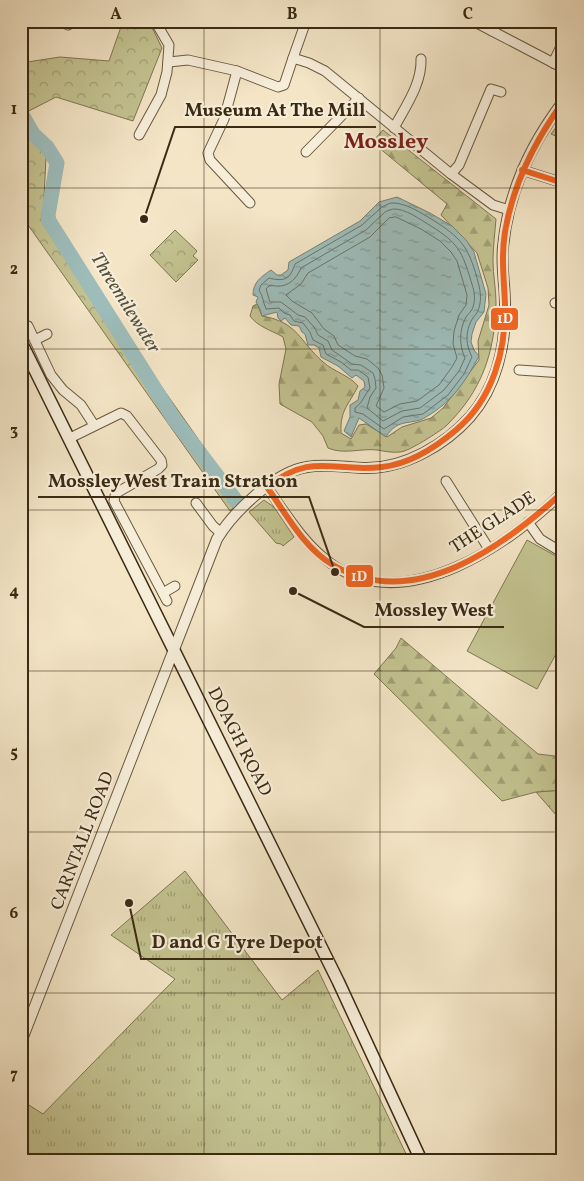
<svg xmlns="http://www.w3.org/2000/svg" width="584" height="1181" font-family="Vollkorn,serif">
	<defs>
		<pattern id="grass-tufts" width="24" height="20" patternUnits="userSpaceOnUse" patternTransform="scale(1.25)"><rect width="24" height="20" fill="#c3c290"/><path d="M3 7l-1-3M5 7V3M7 7l1-3M15 17l-1-3M17 17v-4M19 17l1-3" fill="none" stroke="#a09e74"/></pattern>
		<pattern id="forest-firs" width="22" height="20" patternUnits="userSpaceOnUse" patternTransform="scale(1.25)"><rect width="22" height="20" fill="#c3c290"/><path d="M5 1l3.5 6h-7zM16 11l3.5 6h-7z" fill="#a09e74"/></pattern>
		<pattern id="park-crowns" width="20" height="18" patternUnits="userSpaceOnUse" patternTransform="scale(1.25)"><rect width="20" height="18" fill="#c3c290"/><path d="M2 6a3 3 0 1 1 6 0M12 15a3 3 0 1 1 6 0" fill="none" stroke="#a09e74"/></pattern>
		<pattern id="water-ripples" width="26" height="14" patternUnits="userSpaceOnUse" patternTransform="scale(1.25)"><rect width="26" height="14" fill="#9dbdbb"/><path d="M2 4q2-2 4 0t4 0M15 11q2-2 4 0t4 0" fill="none" stroke="#819a97"/></pattern>
	</defs>
	<rect width="100%" height="100%" fill="#f3e5c6"/>
	<filter id="stains"><feTurbulence type="fractalNoise" baseFrequency=".004" numOctaves="4"/><feColorMatrix values="0 0 0 0 .2 0 0 0 0 .09 0 0 0 0 .02 0 0 0 .5 -.17"/></filter>
	<radialGradient id="worn" r=".72"><stop offset=".6" stop-color="#630" stop-opacity="0"/><stop offset="1" stop-color="#630" stop-opacity=".3"/></radialGradient>
	<g fill="url(#grass-tufts)" stroke="#7f7652">
		<path d="M 264,500 L 274,507 L 294,537 L 283,546 L 281,544 L 276,543 L 249,512 Z"/>
		<path d="M 563,790 L 563,823 L 536,792 Z"/>
		<path d="M 185,871 L 282,1000 L 318,970 L 409,1160 L 21,1160 L 21,1100 L 43,1114 L 175,979 L 111,935 Z"/>
	</g>
	<g fill="url(#forest-firs)" stroke="#7f7652">
		<path d="M 383,130 L 496,219 C 495,232 493,247 493,261 C 493,275 496,289 496,303 C 495,352 482,391 446,426 C 439,432 408,452 400,452 C 392,453 384,451 377,450 C 361,448 344,455 328,448 L 323,436 L 312,422 L 280,404 L 279,384 L 286,349 L 283,337 C 271,330 258,327 250,316 L 253,306 L 257,304 L 262,316 C 298,322 299,341 323,362 C 334,372 349,375 358,386 C 349,405 340,409 341,433 L 351,439 L 359,425 L 366,424 L 387,437 L 402,427 L 431,418 L 443,408 L 479,360 L 478,341 L 489,305 L 488,288 L 477,253 L 441,215 L 447,204 L 372,142 Z"/>
		<path d="M 401,638 L 538,754 L 563,757 L 563,790 L 536,792 L 502,801 L 374,674 L 396,648 Z"/>
	</g>
	<g fill="url(#park-crowns)" stroke="#7f7652">
		<path d="M 123,21 L 149,21 L 162,48 L 133,121 L 56,97 L 21,115 L 21,63 L 60,57 L 109,61 Z"/>
		<path d="M 563,118 L 563,139 L 551,134 Z"/>
		<path d="M 21,119 L 46,157 L 43,218 L 241,500 L 230,511 L 21,215 Z"/>
		<path d="M 175,230 L 197,251 L 193,256 L 198,260 L 176,282 L 150,255 Z"/>
	</g>
	<path fill="#c3c290" stroke="#7f7652" d="M 527,540 L 563,560 L 563,641 L 537,689 L 467,651 Z"/>
	<path fill="url(#water-ripples)" stroke="#768278" d="M 397,197 L 430,213 L 452,226 L 466,240 L 474,252 L 486,294 L 484,312 L 476,322 L 472,334 L 471,342 L 474,350 L 479,356 C 466,381 451,403 426,417 C 412,426 398,417 386,437 L 359,418 L 351,437 L 344,431 L 350,417 L 350,405 L 358,400 L 360,391 L 365,387 L 364,381 L 356,375 L 352,378 L 338,366 L 321,357 L 319,348 L 314,345 L 308,345 L 305,334 L 302,332 L 299,326 L 291,325 L 285,318 L 281,321 L 278,318 L 277,312 L 262,316 L 260,309 L 256,302 L 258,297 L 253,295 C 253,282 261,277 271,270 L 277,275 L 281,275 L 288,270 L 289,262 L 360,221 L 379,202 Z"/>
	<g fill="none" stroke-linecap="round" stroke-linejoin="round">
		<g stroke="#6c7467" stroke-width="1">
			<path d="M 391,203 C 405,202 421,213 433,220 C 461,238 468,246 477,278 C 480,289 482,297 479,308 C 478,313 473,317 471,321 C 465,334 466,345 472,357 L 464,374 L 448,395 L 423,414 L 403,417 L 384,429 L 363,414 L 355,412 L 355,408 C 363,402 364,396 370,388 L 368,377 L 358,370 L 351,370 L 341,362 L 326,354 L 323,345 L 313,340 L 310,332 L 303,323 L 294,321 L 290,315 L 284,313 L 279,308 L 266,309 C 263,302 263,296 259,290 L 261,285 L 269,278 C 285,282 290,279 295,264 L 362,225 L 382,207 Z"/>
			<path d="M 393,209 C 405,208 421,220 431,226 C 458,243 462,251 471,281 C 474,290 476,298 473,307 C 472,311 468,314 466,317 C 459,330 459,345 465,358 L 459,371 L 444,390 L 420,408 L 402,411 L 383,421 L 367,408 L 370,397 L 376,388 L 375,379 L 373,373 L 361,365 L 352,364 L 332,350 L 328,341 L 318,335 L 314,327 L 305,317 L 298,315 L 281,302 L 270,302 L 266,289 L 270,285 C 285,289 295,282 301,268 L 366,230 L 385,212 Z"/>
			<path d="M 396,217 L 421,229 L 440,241 L 451,252 L 457,261 L 467,295 L 466,305 L 459,315 L 454,331 L 453,344 L 457,358 L 452,367 L 439,385 L 417,401 L 400,404 L 384,412 L 376,406 L 384,388 L 382,375 L 378,368 L 367,359 L 355,356 L 338,345 L 334,336 L 324,329 L 312,313 L 292,301 L 286,295 L 301,284 L 308,273 L 370,237 L 389,218 Z"/>
		</g>
		<path stroke="#9dbdbb" stroke-width="15" d="M 21,113 L 33,134 L 47,147 L 57,163 L 48,215 L 49,221 L 174,419 L 237,502"/>
		<g stroke="#695940" stroke-width="11">
			<g id="minor">
				<path d="M 61,21 L 68,25"/>
				<path d="M 473,21 L 563,68"/>
				<path d="M 492,31 L 500,21"/>
				<path d="M 293,58 L 306,21"/>
				<path d="M 169,62 L 188,60 L 237,71 L 278,87 L 284,85 L 293,58 L 309,63 L 325,71 L 451,174 L 493,205 L 509,210"/>
				<path d="M 553,63 L 563,42"/>
				<path d="M 237,71 L 224,119 L 208,153 L 210,160 L 250,203"/>
				<path d="M 394,128 C 405,107 422,84 421,59"/>
				<path d="M 139,135 L 161,95 L 167,72 L 169,45 L 155,21"/>
				<path d="M 306,152 L 359,98"/>
				<path d="M 522,170 L 563,183"/>
				<path d="M 451,174 L 459,165 L 491,89 L 501,92"/>
				<path d="M 555,303 L 563,304"/>
				<path d="M 28,326 L 51,375 L 63,390 L 81,405 L 94,425"/>
				<path d="M 35,340 L 47,334"/>
				<path d="M 519,370 L 563,373"/>
				<path d="M 70,438 L 121,413 L 127,416 L 161,460 L 162,465 L 158,469 L 118,492 L 115,496 L 114,501 L 167,601"/>
				<path d="M 446,481 L 489,549"/>
				<path d="M 267,487 C 286,514 305,546 333,565 C 407,616 510,544 563,492"/>
				<path d="M 196,503 L 213,526 L 221,533"/>
				<path d="M 528,522 L 540,539 L 563,553"/>
				<path d="M 163,593 L 175,586"/>
			</g>
		</g>
		<g stroke="#695940" stroke-width="12">
			<path id="tertiary" d="M 21,1042 L 217,539 C 233,512 275,472 307,467 C 327,463 347,468 367,468 C 405,468 445,445 470,417 C 497,386 506,344 505,304 C 505,285 501,266 503,247 C 508,193 530,145 563,102"/>
		</g>
		<g stroke="#3b2a13" stroke-width="14">
			<path id="secondary" d="M 21,342 L 338,981 L 421,1160"/>
		</g>
		<use href="#minor" stroke="#f7eeda" stroke-width="9"/>
		<use href="#tertiary" stroke="#f7eeda" stroke-width="10"/>
		<use href="#secondary" stroke="#f7eeda" stroke-width="11"/>
		<g stroke="#f7eeda" stroke-width="10">
			<g id="bus-1">
				<path d="M 563,102 C 534,142 513,184 505,232 C 501,256 504,280 505,304 C 506,351 493,399 456,430 C 436,447 409,464 382,467 C 333,473 313,451 267,487 C 286,514 304,548 333,565 C 414,613 504,546 563,492"/>
				<path d="M 522,170 L 563,183"/>
			</g>
		</g>
		<use href="#bus-1" stroke="#f26522" stroke-width="6"/>
	</g>
	<path fill="none" stroke="#3b2a13" stroke-width="1" stroke-opacity="0.55" d="M 204,21 L 204,1160M 380,21 L 380,1160M 21,188 L 563,188M 21,349 L 563,349M 21,510 L 563,510M 21,671 L 563,671M 21,832 L 563,832M 21,993 L 563,993"/>
	<g text-anchor="middle" dominant-baseline="central" stroke-width="4.5" stroke-linejoin="round" paint-order="stroke">
		<g font-size="18" fill="#3b2a13" stroke="#f7eeda">
			<text transform="translate(493 523) rotate(-33)">THE GLADE</text>
			<text transform="translate(239 742) rotate(63)">DOAGH ROAD</text>
			<text transform="translate(83 841) rotate(-69)">CARNTALL ROAD</text>
		</g>
		<g font-size="19" font-style="italic" fill="#544f3d" stroke="#f7eeda">
			<text transform="translate(125 303) rotate(58)">Threemilewater</text>
		</g>
		<g font-size="22" font-weight="bold" fill="#7a1f14" stroke="#f7eeda">
			<text x="386" y="142">Mossley</text>
		</g>
	</g>
	<path fill="none" stroke="#3b2a13" stroke-width="2" d="M144 219L175 127H376M335 572L309 497H38M293 591L364 627H504M129 903L141 959H333"/>
	<g fill="#3b2a13" stroke="#f7eeda" stroke-width="2">
		<circle cx="144" cy="219" r="5"/>
		<circle cx="335" cy="572" r="5"/>
		<circle cx="293" cy="591" r="5"/>
		<circle cx="129" cy="903" r="5"/>
	</g>
	<g font-size="19" text-anchor="middle" font-weight="bold" fill="#3b2a13" stroke="#f7eeda" stroke-width="4.5" stroke-linejoin="round" paint-order="stroke">
		<text x="275" y="116">Museum At The Mill</text>
		<text x="173" y="487">Mossley West Train Stration</text>
		<text x="434" y="616">Mossley West</text>
		<text x="237" y="948">D and G Tyre Depot</text>
	</g>
	<g stroke="#f7eeda" stroke-width="2">
		<rect x="490" y="307" width="29" height="24" rx="5" fill="#f26522"/>
		<rect x="345" y="564" width="29" height="24" rx="5" fill="#f26522"/>
	</g>
	<g font-size="14" text-anchor="middle" font-weight="bold" fill="#fff">
		<text x="505" y="323">1D</text>
		<text x="359" y="581">1D</text>
	</g>
	<rect width="584" height="1181" fill="none" stroke="#f3e5c6" stroke-width="55"/>
	<rect x="28" y="28" width="528" height="1126" fill="none" stroke="#3b2a13" stroke-width="2"/>
	<g font-size="16" text-anchor="middle" font-weight="bold" fill="#3b2a13">
		<text x="116" y="19">A</text>
		<text x="292" y="19">B</text>
		<text x="468" y="19">C</text>
		<text x="14" y="114">1</text>
		<text x="14" y="274">2</text>
		<text x="14" y="435">3</text>
		<text x="14" y="596">4</text>
		<text x="14" y="757">5</text>
		<text x="14" y="918">6</text>
		<text x="14" y="1079">7</text>
	</g>
	<rect width="100%" height="100%" filter="url(#stains)"/>
	<rect width="100%" height="100%" fill="url(#worn)"/>
</svg>
